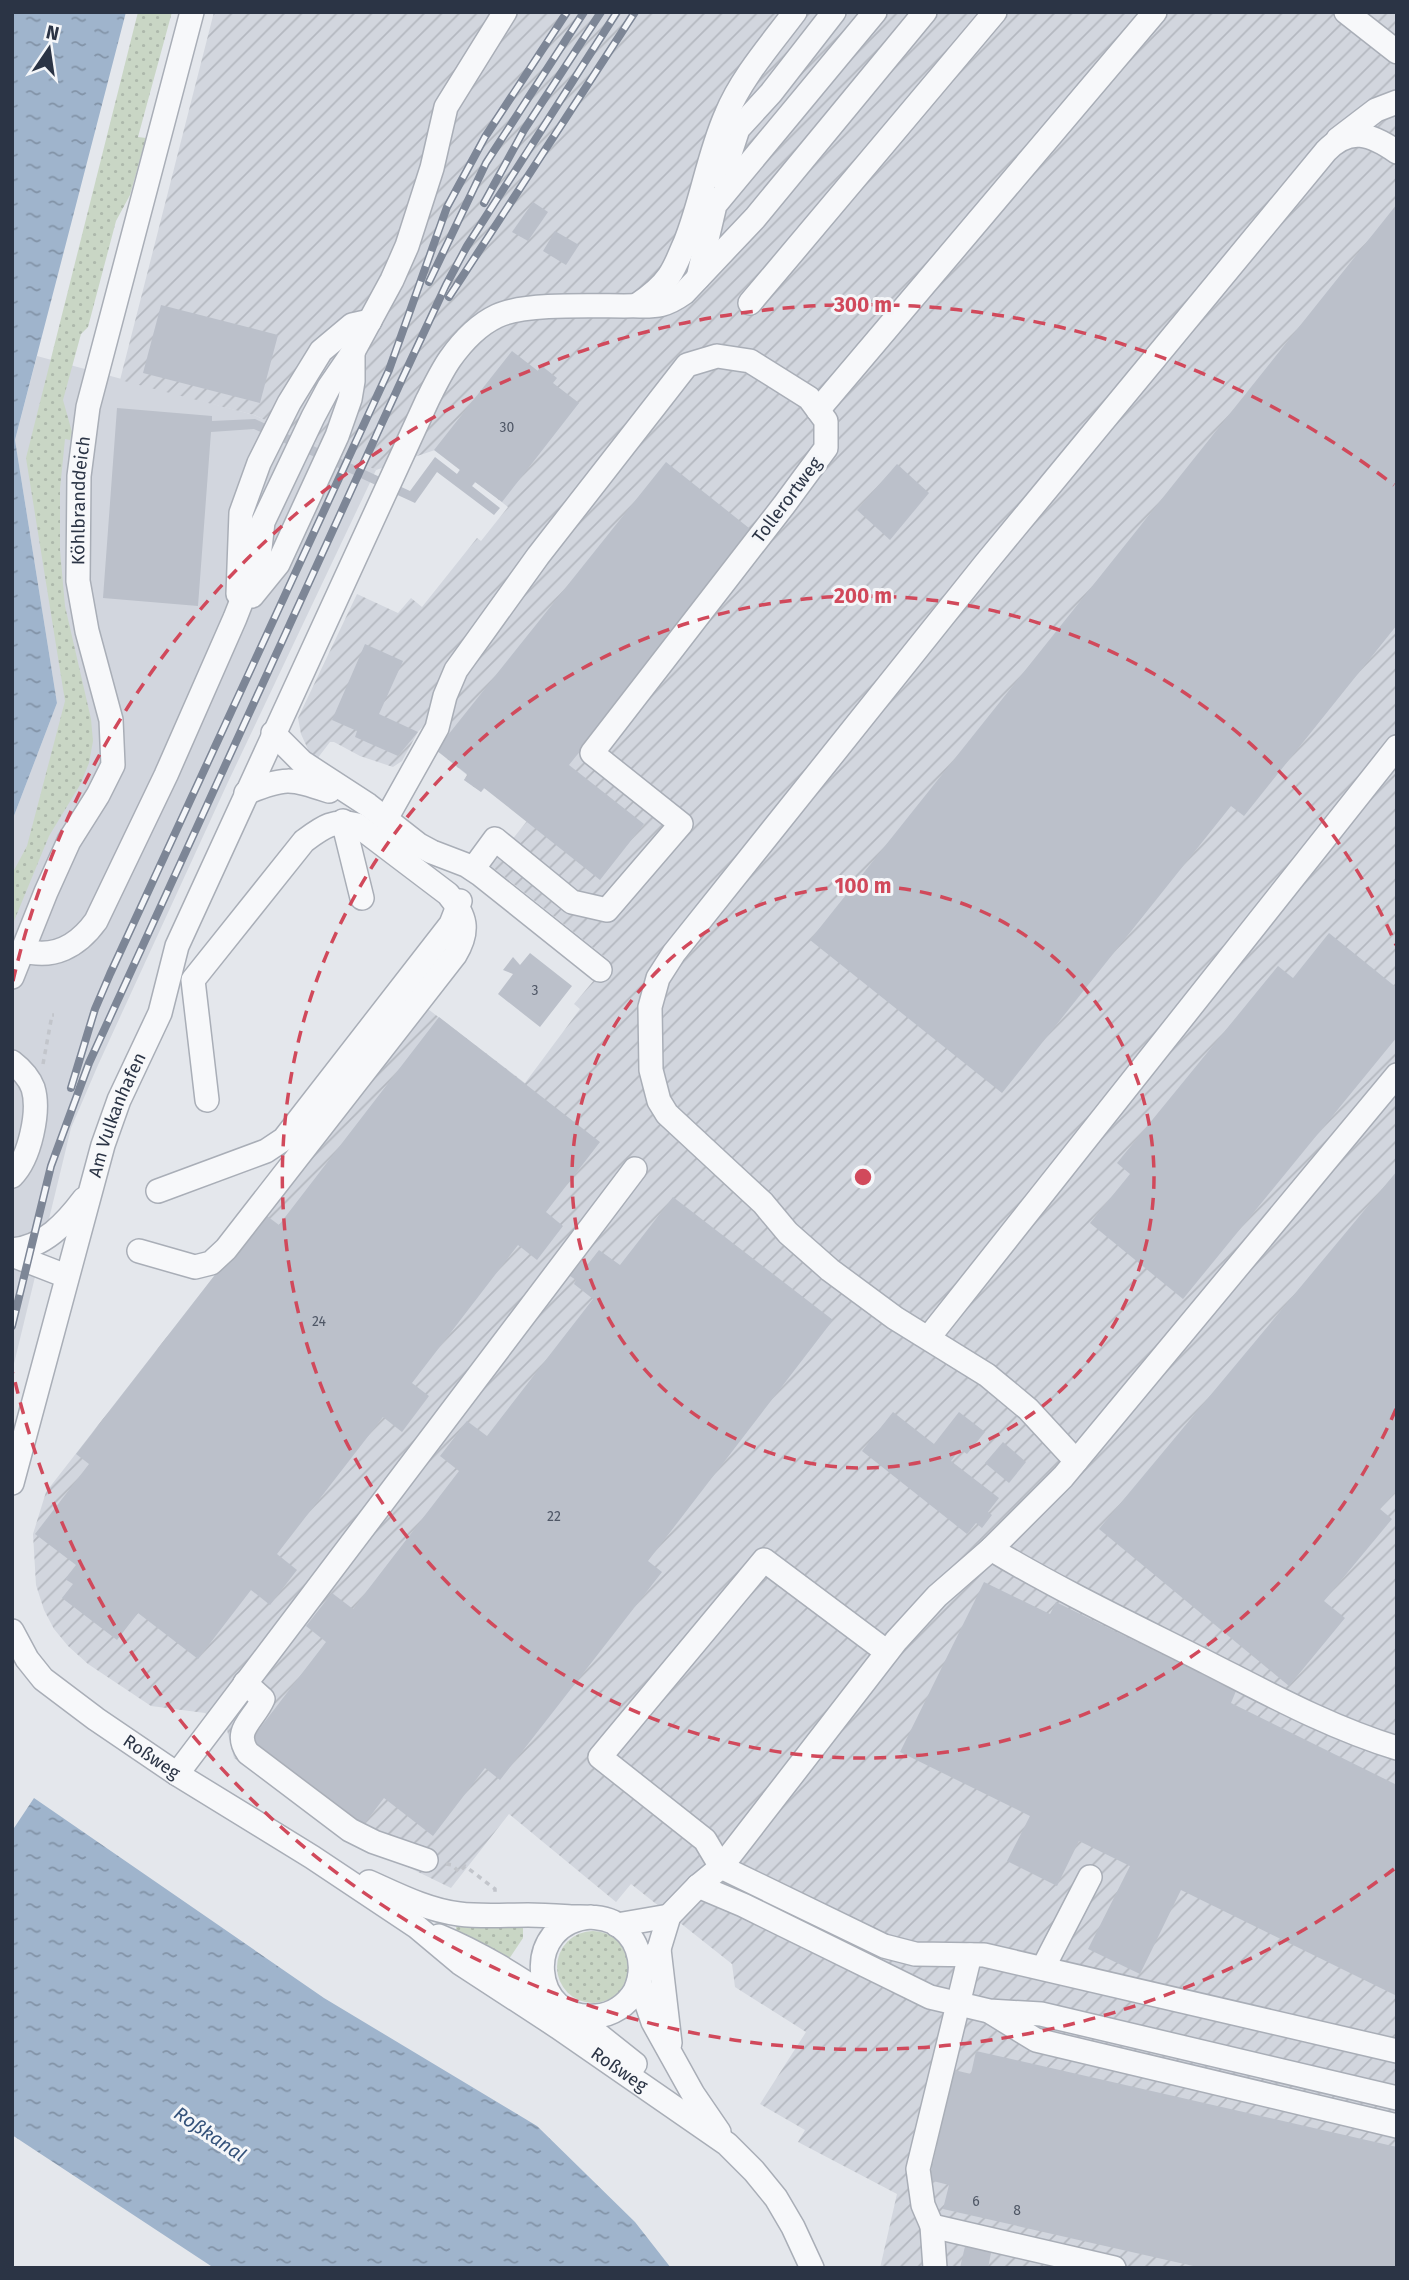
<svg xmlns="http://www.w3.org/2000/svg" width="1409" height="2280" font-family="'Fira Sans',sans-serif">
	<defs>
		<pattern id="industrial-furrows" width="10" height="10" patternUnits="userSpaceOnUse" patternTransform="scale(1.75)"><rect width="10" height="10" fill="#d2d6de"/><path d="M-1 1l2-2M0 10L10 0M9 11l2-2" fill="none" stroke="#b4b8c0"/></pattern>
		<pattern id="grass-dots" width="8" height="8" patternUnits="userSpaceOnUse" patternTransform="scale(1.75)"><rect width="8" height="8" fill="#c9d6c5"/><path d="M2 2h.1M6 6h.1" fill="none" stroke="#adb8ab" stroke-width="1.8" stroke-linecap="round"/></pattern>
		<pattern id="water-ripples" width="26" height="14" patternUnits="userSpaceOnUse" patternTransform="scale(1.75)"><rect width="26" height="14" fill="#9fb4cc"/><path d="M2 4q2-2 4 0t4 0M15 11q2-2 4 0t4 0" fill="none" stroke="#8293a7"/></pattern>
	</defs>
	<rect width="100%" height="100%" fill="#e4e7ec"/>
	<path fill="#d2d6de" d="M 37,356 L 254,415 L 376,470 L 228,782 L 98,1065 L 71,1128 L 12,1372 L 12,821 L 57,703 L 15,440 Z"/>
	<path fill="url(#industrial-furrows)" d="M 214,12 L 1397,12 L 1397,2268 L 880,2268 L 897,2194 L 798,2142 L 805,2130 L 760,2104 L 806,2032 L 735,1987 L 732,1964 L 631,1884 L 616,1902 L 509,1814 L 451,1888 L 377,1852 L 234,1758 L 227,1730 L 205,1713 L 151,1706 L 88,1664 L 68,1646 L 54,1629 L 44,1610 L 36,1585 L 33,1534 L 46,1492 L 424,1006 L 525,1083 L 580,1009 L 574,1004 L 610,961 L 491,866 L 527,821 L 485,788 L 481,792 L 464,780 L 467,775 L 436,750 L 447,736 L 428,721 L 418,732 L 402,761 L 393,767 L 360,756 L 334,742 L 330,742 L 317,759 L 311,756 L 301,734 L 298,718 L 357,594 L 398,613 L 411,598 L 422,607 L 477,538 L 481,541 L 508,507 L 476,482 L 472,486 L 457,474 L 460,469 L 435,450 L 376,470 L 254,415 L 120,380 Z"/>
	<g fill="url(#grass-dots)">
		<path d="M 138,12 L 172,12 L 138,137 L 146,138 L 130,195 L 116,221 L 88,327 L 81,334 L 63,400 L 72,432 L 70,440 L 65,439 L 60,489 L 60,550 L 65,606 L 91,719 L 93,741 L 89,763 L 80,785 L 49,836 L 12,926 L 12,874 L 27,846 L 65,701 L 26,458 Z"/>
		<path d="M 523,1921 L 523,1938 L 507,1962 L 456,1932 L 456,1924 Z"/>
		<circle cx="593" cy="1967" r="36"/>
	</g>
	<g fill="url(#water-ripples)">
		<path d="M 12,12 L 126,12 L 15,440 L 57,703 L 12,821 Z"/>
		<path d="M 34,1798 L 324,1998 L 537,2126 L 635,2222 L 671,2268 L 214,2268 L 12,2135 L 12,1831 Z"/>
	</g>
	<g fill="#bbc0ca">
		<path d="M 533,202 L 548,212 L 528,241 L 512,232 Z"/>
		<path d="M 1397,204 L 1397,625 L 1244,816 L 1231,806 L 1002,1093 L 810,940 Z"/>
		<path d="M 555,231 L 579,245 L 566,265 L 543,251 Z"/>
		<path d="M 161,305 L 278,335 L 260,403 L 143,373 Z"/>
		<path d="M 512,351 L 538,371 L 542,366 L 557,378 L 553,383 L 579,403 L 502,502 L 475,482 L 472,486 L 500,508 L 494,515 L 437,472 L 415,503 L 254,429 L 211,432 L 198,606 L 103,598 L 117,408 L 212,416 L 212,421 L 255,419 L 410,491 L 435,457 L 457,474 L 460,470 L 434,450 Z"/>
		<path d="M 666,462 L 754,532 L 569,765 L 644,824 L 600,880 L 484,788 L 481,792 L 464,780 L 468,775 L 436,750 Z"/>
		<path d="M 897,464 L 929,493 L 890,540 L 857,510 Z"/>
		<path d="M 365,644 L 403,661 L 379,714 L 418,732 L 398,756 L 355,737 L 357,731 L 332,720 Z"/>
		<path d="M 1329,933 L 1397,988 L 1397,1037 L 1183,1299 L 1090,1223 L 1130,1174 L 1117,1163 L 1278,966 L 1293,978 Z"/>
		<path d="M 530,953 L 572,986 L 540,1027 L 498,994 L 513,974 L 503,970 L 513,957 L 520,965 Z"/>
		<path d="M 439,1017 L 600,1142 L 546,1212 L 563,1226 L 537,1260 L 518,1245 L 412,1383 L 429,1396 L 402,1432 L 383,1417 L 277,1554 L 297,1570 L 270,1605 L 251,1590 L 198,1659 L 138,1613 L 117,1640 L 62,1598 L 73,1584 L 65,1579 L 76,1565 L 35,1534 L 89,1464 L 76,1454 L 263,1213 L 279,1225 Z"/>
		<path d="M 1397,1171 L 1397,1480 L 1395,1482 L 1397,1490 L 1380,1509 L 1392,1519 L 1324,1601 L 1345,1618 L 1289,1686 L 1099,1529 Z"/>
		<path d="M 673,1197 L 833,1320 L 648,1561 L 662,1572 L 500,1780 L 485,1768 L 433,1836 L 384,1798 L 362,1827 L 250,1741 L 326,1642 L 306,1626 L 332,1593 L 353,1609 L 459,1471 L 440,1456 L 467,1421 L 487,1436 L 593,1299 L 574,1284 L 576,1280 L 570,1276 L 582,1260 L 588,1264 L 599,1250 L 620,1265 Z"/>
		<path d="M 893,1412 L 934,1444 L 959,1412 L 985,1432 L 967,1454 L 960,1449 L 951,1461 L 999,1498 L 988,1512 L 992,1515 L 982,1528 L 976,1523 L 967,1534 L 862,1451 Z"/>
		<path d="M 1003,1442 L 1026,1462 L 1009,1483 L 985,1463 Z"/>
		<path d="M 984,1582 L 1050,1614 L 1056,1602 L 1236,1691 L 1231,1703 L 1397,1785 L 1397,1996 L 1181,1890 L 1140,1974 L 1088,1949 L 1130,1866 L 1079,1841 L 1057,1886 L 1007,1861 L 1030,1816 L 900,1752 Z"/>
		<path d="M 976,2051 L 1397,2147 L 1397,2268 L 1202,2268 L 943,2209 L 949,2185 L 929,2180 L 954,2070 L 971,2074 Z"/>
		<path d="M 966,2242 L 992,2248 L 988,2268 L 960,2268 Z"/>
	</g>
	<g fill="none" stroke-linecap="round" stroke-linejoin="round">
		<g stroke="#a9aeb7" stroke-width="26">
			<g id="minor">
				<path d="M 1346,12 L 1397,52"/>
				<path d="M 1338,139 L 1376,110 L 1397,102"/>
				<path d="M 722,178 L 738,129 L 771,93 L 834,12"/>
				<path d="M 698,278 L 715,205 L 875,12"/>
				<path d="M 750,303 L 995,12"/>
				<path d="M 637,305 C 649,297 660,289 669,276 C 676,266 680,254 685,243 C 702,201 708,156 726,115 C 741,78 771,44 795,12"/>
				<path d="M 818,410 L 1155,12"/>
				<path d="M 238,594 L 241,513 L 259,463 L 289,403 L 321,351 L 352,325 L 370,321"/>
				<path d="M 252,596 L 278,564 L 337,436 L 350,399 L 353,381 L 353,352"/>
				<path d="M 273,733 L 302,762 L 368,805 L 419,845 L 432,852 L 466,865 L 481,875 L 600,970"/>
				<path d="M 246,793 C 285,777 290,778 329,791"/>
				<path d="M 386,819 L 437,728 L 445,696 L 456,670 L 538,556 L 687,365 L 717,356 L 750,361 L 809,398 L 826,421 L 826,448 L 784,505 L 592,753 L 681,824 L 607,910 L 572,902 L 495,839 L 473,869"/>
				<path d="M 343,821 L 362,898"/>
				<path d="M 22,950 C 53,960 78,946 96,921 L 166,775 L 235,618 L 259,557 L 263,522 L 313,417 L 329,387 L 353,352 L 392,280 L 407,246 L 432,168 L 446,107 L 505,12"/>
				<path id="s1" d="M 12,977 L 46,892 L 69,841 L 98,795 L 113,765 L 111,720 L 87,631 L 78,581 L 79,476 L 88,407 L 192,12"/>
				<path d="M 12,1062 C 21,1069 29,1077 33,1088 C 40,1111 30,1158 12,1176"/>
				<path d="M 158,1191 L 266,1151 L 284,1139 L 451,924 L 460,901"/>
				<path d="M 12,1250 C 44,1247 66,1223 84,1199"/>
				<path d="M 139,1251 L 195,1267 L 211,1263 L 226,1249 L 455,955 C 470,930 466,916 448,894 L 357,825 C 333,819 323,827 304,841 L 193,980 L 207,1100"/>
				<path d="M 12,1255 L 66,1276"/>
				<path d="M 929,1337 L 1397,747"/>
				<path d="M 1076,1461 L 1028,1409 L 987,1375 L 895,1318 L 830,1270 L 788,1233 L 763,1203 L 667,1114 L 659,1101 L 651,1070 L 650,1007 L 658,978 L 674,953 L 985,564 L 1326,151 C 1350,126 1371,134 1397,152"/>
				<path id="s2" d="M 12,1483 L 103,1145 L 119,1100 L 160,1013 L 177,946 L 427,401 C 434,387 441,372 450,359 C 462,342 478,325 497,316 C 523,303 593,306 624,306 C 652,305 660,310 684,293 L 755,218 L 925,12"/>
				<path d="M 991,1549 C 1061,1591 1135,1626 1208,1663 C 1269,1694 1331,1728 1397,1748"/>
				<path id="s3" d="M 12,1631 L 27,1659 L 43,1679 L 96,1719 L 177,1774 L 312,1857 L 417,1927 L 460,1963 L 558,2027 L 727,2144 L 754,2171 L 776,2198 L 793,2227 L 812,2268"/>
				<path d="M 887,1652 L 764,1560 L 600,1757 L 705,1840 L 721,1867 L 884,1946 L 915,1954 L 984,1955 L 1397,2051"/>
				<path d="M 245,1683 L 263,1699 C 254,1720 232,1730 248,1753 L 350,1830 L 374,1842 L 426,1860"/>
				<path d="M 177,1774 L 635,1169"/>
				<path d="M 369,1882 C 398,1895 427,1910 459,1914 C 481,1917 505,1915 528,1915 C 542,1915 556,1916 571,1917 C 585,1917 600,1916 613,1922 C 624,1928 633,1938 637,1949 C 642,1963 641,1978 635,1991 C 627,2005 612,2015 596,2016 C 530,2023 521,1922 591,1917"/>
				<path d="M 698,1886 L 743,1905 L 930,1997 L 989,2011 L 1041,2014 L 1397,2098"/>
				<path d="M 617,1925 L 669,1916"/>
				<path d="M 439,1936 C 480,1953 515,1975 552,2000"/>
				<path d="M 659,1949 L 670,2043"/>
				<path d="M 1043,1968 L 1090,1877"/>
				<path d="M 640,1976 L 659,1949 L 669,1916 L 698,1886 L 721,1867 L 896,1641 L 937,1596 L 991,1549 L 1063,1477 L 1397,1075"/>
				<path d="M 639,1981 L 653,2022 L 693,2094 L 719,2132"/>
				<path d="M 571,2013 L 635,2064"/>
				<path d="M 992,2013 L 1036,2040 L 1397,2126"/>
				<path d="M 932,2226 L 1114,2268"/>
				<path d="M 935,2268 L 932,2226 L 923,2205 L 918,2169 L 970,1955"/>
			</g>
		</g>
		<g stroke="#c2c5cb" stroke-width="3.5" stroke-dasharray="5 5" stroke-linecap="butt">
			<path d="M 43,1064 L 52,1015 L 54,1015"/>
			<path d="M 12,1206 L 13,1206"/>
			<path d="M 446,1864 L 452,1865 L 459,1872 L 465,1866 L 495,1889 L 495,1896"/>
		</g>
		<use href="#minor" stroke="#f7f8fa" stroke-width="23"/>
		<g stroke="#7d8696" stroke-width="8">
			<g id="rail">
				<path d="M 484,203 L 524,130 L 601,12"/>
				<path d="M 429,282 L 486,163 L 584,12"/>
				<path d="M 449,297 L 635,12"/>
				<path d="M 71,1088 L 95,1009 L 110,974 L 389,370 L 447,207 L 485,137 L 567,12"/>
				<path d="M 12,1326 L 51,1166 L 89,1063 L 403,377 L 446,285 L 467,246 L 617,12"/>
			</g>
		</g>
		<use href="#rail" stroke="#f4f6f9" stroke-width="5" stroke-dasharray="16" stroke-linecap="butt"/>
	</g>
	<g fill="none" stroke="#d1495b" stroke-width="3.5" stroke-dasharray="12 9">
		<circle cx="863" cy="1177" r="291"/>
		<path d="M1396 1409A581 581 0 1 1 1396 945"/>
		<path d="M1394 1869A872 872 0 0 1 13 1373M13 981A872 872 0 0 1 1394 485"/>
	</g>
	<g text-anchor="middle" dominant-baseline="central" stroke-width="6" stroke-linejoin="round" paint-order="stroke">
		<g font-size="14" fill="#4f5766">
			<text x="507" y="427">30</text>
			<text x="535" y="990">3</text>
			<text x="319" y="1321">24</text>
			<text x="554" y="1516">22</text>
			<text x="976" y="2201">6</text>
			<text x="1017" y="2210">8</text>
		</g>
		<g font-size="18" fill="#2b3445" stroke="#f4f6f9">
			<text transform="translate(787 500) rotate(-53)">Tollerortweg</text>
			<text stroke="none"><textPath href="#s1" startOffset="504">Köhlbranddeich</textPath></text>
			<text stroke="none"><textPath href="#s2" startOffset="383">Am Vulkanhafen</textPath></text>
			<text stroke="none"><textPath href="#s3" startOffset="191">Roßweg</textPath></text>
			<text stroke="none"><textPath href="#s3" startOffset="754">Roßweg</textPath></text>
		</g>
		<g font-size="19" font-style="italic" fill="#34527a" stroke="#f4f6f9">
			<text transform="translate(210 2134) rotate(34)">Roßkanal</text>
		</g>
	</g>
	<circle cx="863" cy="1177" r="10" fill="#d1495b" stroke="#f4f6f9" stroke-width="3.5"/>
	<g font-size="21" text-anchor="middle" font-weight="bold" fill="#d1495b" stroke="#f4f6f9" stroke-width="6" stroke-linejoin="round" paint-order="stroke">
		<text x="863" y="312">300 m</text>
		<text x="863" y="603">200 m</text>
		<text x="863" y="893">100 m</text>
	</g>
	<rect width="1409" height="2280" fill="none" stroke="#2b3445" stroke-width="28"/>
	<g transform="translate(49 49) rotate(13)" stroke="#f4f6f9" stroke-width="5" paint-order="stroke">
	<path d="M0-5L12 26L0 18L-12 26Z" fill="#2b3445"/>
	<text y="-10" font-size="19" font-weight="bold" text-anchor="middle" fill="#2b3445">N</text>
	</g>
</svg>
